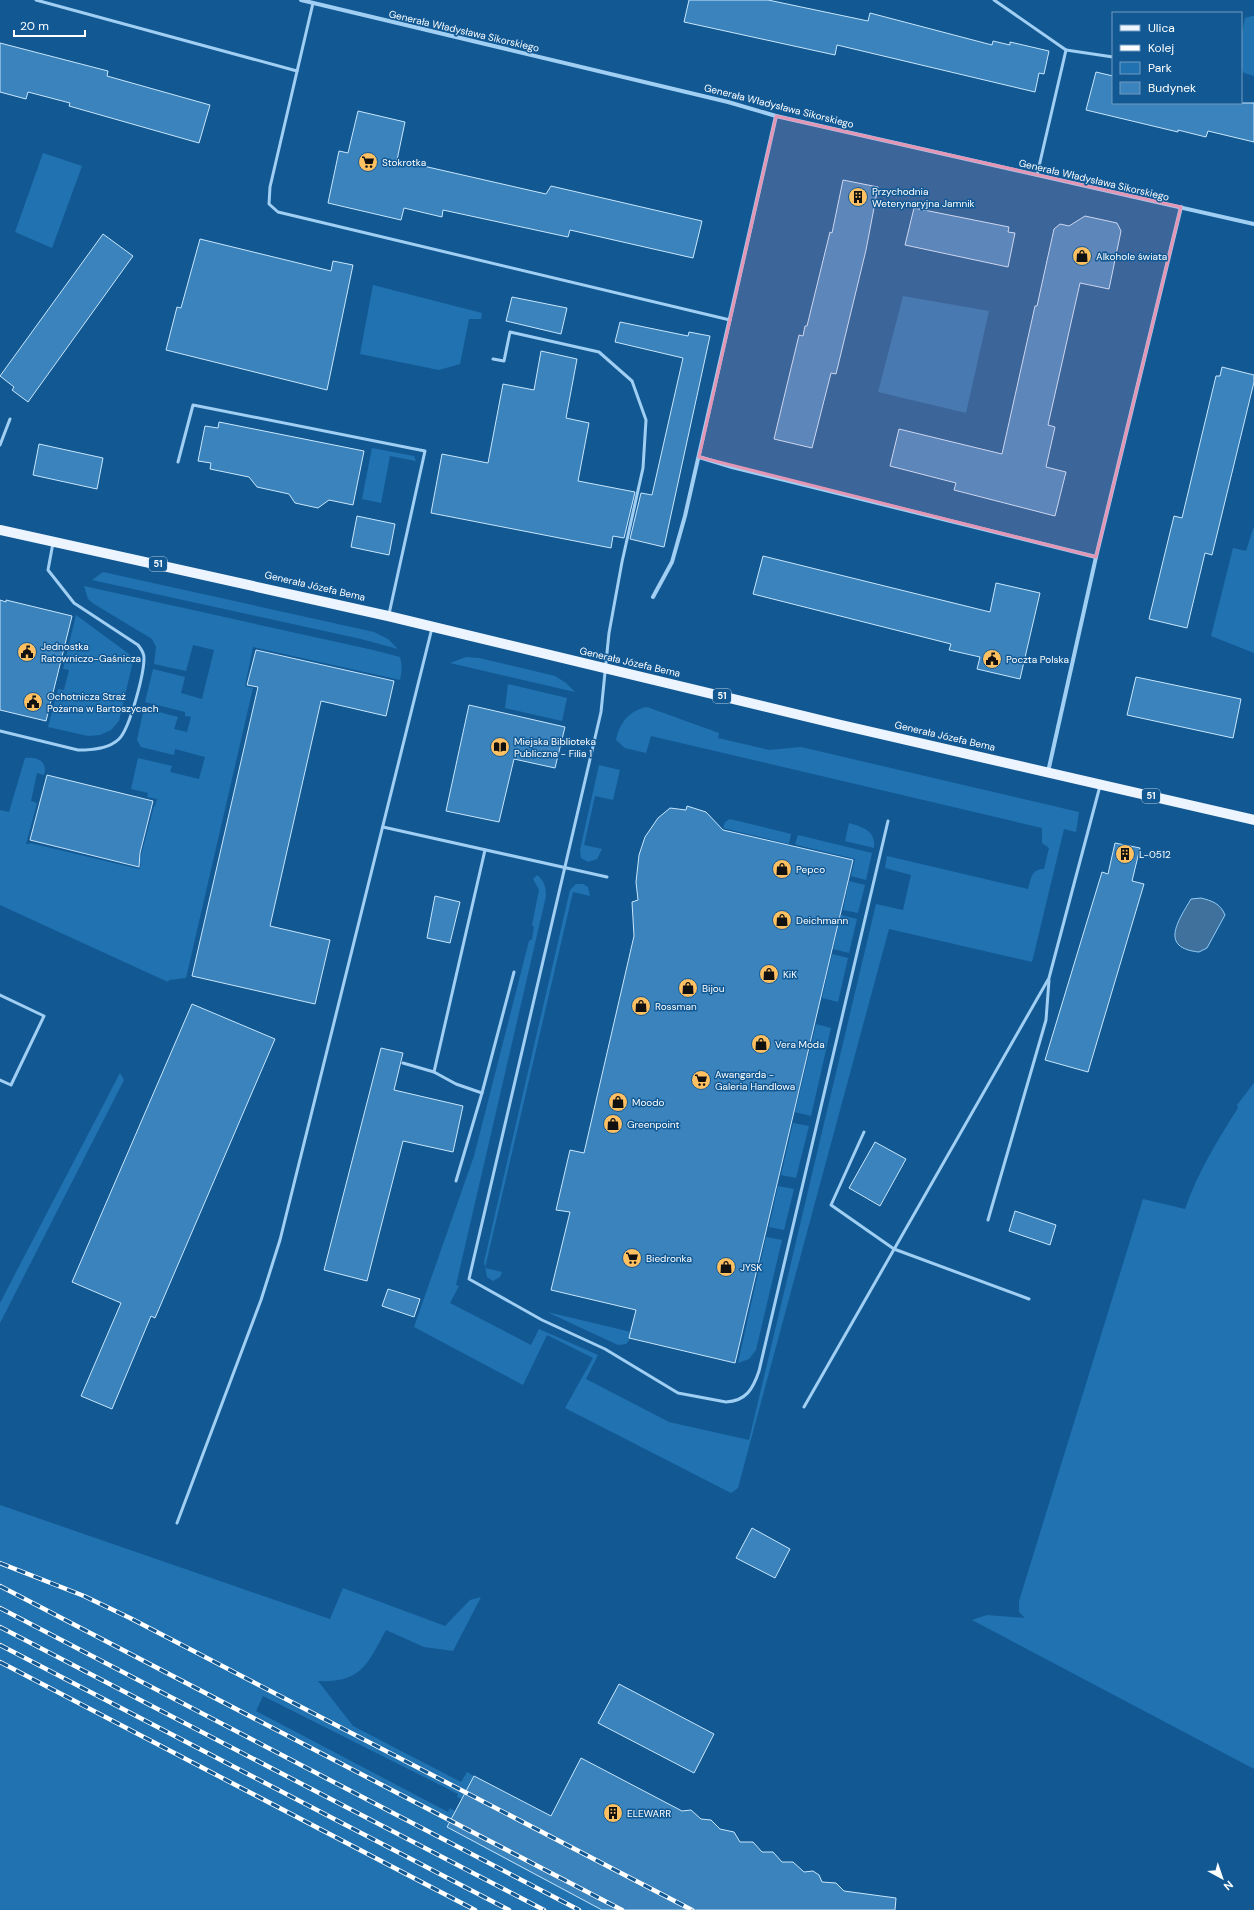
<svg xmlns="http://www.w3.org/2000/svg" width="1254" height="1910" font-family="'DM Sans',sans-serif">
	<rect width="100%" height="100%" fill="#125994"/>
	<g fill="#2172b1">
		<path d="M 1252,16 L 1254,16 L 1254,76 L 1244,73 C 1236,60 1242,33 1245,18 Z"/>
		<path d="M 43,153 L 82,166 L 52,248 L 15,232 Z"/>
		<path d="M 373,285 L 482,313 L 481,319 L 469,319 L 460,364 L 439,370 L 360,354 Z"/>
		<path d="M 903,296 L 989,311 L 966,413 L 878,392 Z"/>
		<path d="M 372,448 L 414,456 L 416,461 L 390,456 L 381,503 L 362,499 Z"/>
		<path d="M 1254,526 L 1254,653 L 1211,636 L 1233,548 L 1246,551 Z"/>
		<path d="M 103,572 L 374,632 L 388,639 L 398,649 L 361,639 L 92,580 Z"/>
		<path d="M 84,586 L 373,650 L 400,657 C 402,665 402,672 400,680 L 253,647 L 245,686 L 253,688 L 186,978 L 169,980 L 168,982 L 0,905 L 0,810 L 9,812 L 25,758 C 37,757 48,761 44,775 L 37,773 L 31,801 L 37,803 L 26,844 L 29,844 L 30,843 L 139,869 L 141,864 L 139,863 L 154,806 L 155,806 L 157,799 L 147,797 L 148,793 L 131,789 L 138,758 L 172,766 L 170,772 L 199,779 L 205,757 L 175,749 L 174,755 L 141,747 L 137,740 L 144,708 L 178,717 L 174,729 L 187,732 L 191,717 L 185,716 L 185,712 L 145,702 L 153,669 L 185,677 L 181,693 L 202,699 L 214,650 L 193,645 L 186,671 L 154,664 L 156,647 L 152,639 L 94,604 L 88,599 Z"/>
		<path d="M 76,615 L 129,654 L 133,661 L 119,721 L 111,730 L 100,735 L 88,736 L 48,727 L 58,689 L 64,690 L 69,670 L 63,669 Z"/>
		<path d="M 466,657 L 479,658 L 555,676 L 566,683 L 575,692 L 450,663 Z"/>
		<path d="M 508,684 L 567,698 L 562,721 L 505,708 Z"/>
		<path d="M 647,707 L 719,733 L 718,738 L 769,750 L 801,747 L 1079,812 L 1076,832 L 1064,829 L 1032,962 L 889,929 L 747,1454 L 738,1488 L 731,1493 L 565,1408 L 593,1358 L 547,1335 L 523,1385 L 414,1327 L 474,1156 L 529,941 L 532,939 L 534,927 L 532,925 L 539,890 L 533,879 L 537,875 C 544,880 546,887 546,896 L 456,1285 L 459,1286 L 450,1303 L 531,1345 L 539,1329 L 598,1355 L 586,1379 L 669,1422 L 749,1440 L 876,904 L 903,910 L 911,875 L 885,868 L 887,856 L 1028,889 C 1031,879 1031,869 1044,869 L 1049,848 L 1042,843 L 1042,828 L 651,736 L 646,753 L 625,748 L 616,740 C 620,722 629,711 647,707 Z"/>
		<path d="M 599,765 L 620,770 L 613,800 L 595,796 L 584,845 L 602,849 L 597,859 L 588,862 L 581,858 L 580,850 Z"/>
		<path d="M 730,819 L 791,834 L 789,844 L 723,828 L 725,822 Z"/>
		<path d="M 849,823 C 863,827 876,831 874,848 L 845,841 Z"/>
		<path d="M 798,835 L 872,853 L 866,880 L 851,876 L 855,859 L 797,845 L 795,844 Z"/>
		<path d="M 849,881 L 865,885 L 858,913 L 843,910 Z"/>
		<path d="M 576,884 L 583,884 L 588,887 L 590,896 L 573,892 L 485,1268 L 502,1272 L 500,1277 L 493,1281 L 487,1277 L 484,1262 L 570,890 Z"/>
		<path d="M 841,915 L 857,919 L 849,953 L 833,949 Z"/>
		<path d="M 832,954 L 848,958 L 838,1002 L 822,998 Z"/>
		<path d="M 816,1024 L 831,1028 L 811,1116 L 795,1112 Z"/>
		<path d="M 120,1073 L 124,1080 L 0,1323 L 0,1303 Z"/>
		<path d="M 1254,1083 L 1254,1769 L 972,1620 L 987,1615 L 1025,1618 L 1019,1612 L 1019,1601 L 1143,1199 L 1185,1209 C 1198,1172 1217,1141 1238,1108 L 1237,1105 Z"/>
		<path d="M 793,1123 L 809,1126 L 796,1178 L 781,1175 Z"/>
		<path d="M 778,1186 L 794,1189 L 784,1230 L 769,1227 Z"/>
		<path d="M 766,1237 L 782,1240 L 756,1350 L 749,1359 L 738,1363 Z"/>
		<path d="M 547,1312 L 631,1332 L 630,1339 L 626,1344 L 618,1345 Z"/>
		<path d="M 0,1505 L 330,1619 L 343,1588 L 445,1626 L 470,1600 L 481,1597 L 453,1651 L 424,1647 L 386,1630 C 367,1665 361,1683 318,1681 L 353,1726 L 461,1782 L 467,1772 L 474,1776 L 462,1799 L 457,1797 L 458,1794 L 263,1696 L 256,1711 L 448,1812 L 450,1808 L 455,1811 L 447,1827 L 602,1910 L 0,1910 Z"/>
	</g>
	<path fill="#3f719c" stroke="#92ccf6" d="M 1201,898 C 1212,901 1220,903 1225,915 L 1207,948 L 1199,952 C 1159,948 1178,921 1191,899 Z"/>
	<g fill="#3b83bc" stroke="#c8e6fd">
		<path d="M 689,0 L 768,0 L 868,21 L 870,13 L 992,45 L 993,41 L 1010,45 L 1010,42 L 1049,51 L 1044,74 L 1039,73 L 1035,92 L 837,45 L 835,55 L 684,22 Z"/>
		<path d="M 0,43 L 108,71 L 107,76 L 210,105 L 199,143 L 69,106 L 70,103 L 28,92 L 26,99 L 0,92 Z"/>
		<path d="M 1096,72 L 1113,76 L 1113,103 L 1254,103 L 1254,142 L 1208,131 L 1206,137 L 1178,130 L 1178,132 L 1086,110 Z"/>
		<path d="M 358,111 L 405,122 L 397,160 L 546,194 L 551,186 L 702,221 L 693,258 L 570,230 L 568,237 L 443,210 L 442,217 L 404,208 L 401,220 L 328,203 L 339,151 L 348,153 Z"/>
		<path d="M 843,180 L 878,187 L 866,250 L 836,374 L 831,373 L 812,448 L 774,439 L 799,335 L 803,336 L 805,326 L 807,326 L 830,232 L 832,233 Z"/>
		<path d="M 914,208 L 1009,227 L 1008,232 L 1015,233 L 1008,267 L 905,245 Z"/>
		<path d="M 1085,216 L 1117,223 L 1121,231 L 1109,289 L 1080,283 L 1048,425 L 1055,427 L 1046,467 L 1066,472 L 1055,516 L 954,490 L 956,483 L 890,466 L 899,429 L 1002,454 L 1035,306 L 1037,306 L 1054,229 L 1060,224 L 1069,226 Z"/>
		<path d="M 103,234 L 133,256 L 28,402 L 12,390 L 14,387 L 0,376 Z"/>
		<path d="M 200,239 L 331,271 L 333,261 L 353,265 L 327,390 L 166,350 L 177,307 L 181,308 Z"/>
		<path d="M 512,297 L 567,308 L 561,334 L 506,321 Z"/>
		<path d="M 620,322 L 688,336 L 689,332 L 710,336 L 664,547 L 630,539 L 641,493 L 652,495 L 683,358 L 615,342 Z"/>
		<path d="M 541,351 L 577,359 L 566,418 L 589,423 L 578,481 L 635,492 L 624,538 L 613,536 L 611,548 L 431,513 L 442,454 L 488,463 L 503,384 L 534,390 Z"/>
		<path d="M 1222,367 L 1254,375 L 1254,382 L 1212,555 L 1205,553 L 1187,628 L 1149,619 L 1174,516 L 1182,518 L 1216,376 L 1220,376 Z"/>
		<path d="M 219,422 L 364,451 L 353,505 L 329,500 L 318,508 L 295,503 L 289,494 L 257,487 L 249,477 L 210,469 L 211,463 L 198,461 L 205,426 L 218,428 Z"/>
		<path d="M 39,444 L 103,458 L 97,489 L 33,475 Z"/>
		<path d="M 357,516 L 395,524 L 389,555 L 351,547 Z"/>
		<path d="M 763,556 L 990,612 L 996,583 L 1040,593 L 1020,679 L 977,669 L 980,657 L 949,650 L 951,644 L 753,594 Z"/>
		<path d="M 0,600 L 6,602 L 6,600 L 72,616 L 46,721 L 0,710 Z"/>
		<path d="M 256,650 L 394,681 L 386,716 L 321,701 L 270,926 L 330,940 L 315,1004 L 192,976 L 258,687 L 247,685 Z"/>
		<path d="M 1136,677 L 1241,699 L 1233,738 L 1127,715 Z"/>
		<path d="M 469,705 L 565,727 L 555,768 L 514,759 L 499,822 L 446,811 Z"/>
		<path d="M 47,775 L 153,801 L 140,853 L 139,867 L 30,840 Z"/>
		<path d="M 687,806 L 706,812 L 723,830 L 853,860 L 735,1363 L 629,1338 L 636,1310 L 551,1290 L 570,1212 L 556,1210 L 570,1150 L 584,1153 L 604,1066 L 634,936 L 632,902 L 638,900 L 636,882 L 639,855 L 645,837 L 658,818 L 670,808 L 686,810 Z"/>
		<path d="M 1115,843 L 1140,848 L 1132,881 L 1144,884 L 1088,1072 L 1045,1060 L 1102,872 L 1108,874 Z"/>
		<path d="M 435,896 L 460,902 L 450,943 L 427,938 Z"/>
		<path d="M 192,1004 L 275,1039 L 155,1318 L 151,1316 L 112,1409 L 81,1396 L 121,1303 L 72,1282 Z"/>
		<path d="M 381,1048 L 403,1053 L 394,1090 L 463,1106 L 453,1152 L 403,1141 L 367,1281 L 324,1270 Z"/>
		<path d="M 875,1142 L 906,1159 L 880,1206 L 849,1188 Z"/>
		<path d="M 1015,1211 L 1056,1225 L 1050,1245 L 1009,1231 Z"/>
		<path d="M 388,1289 L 420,1299 L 414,1317 L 382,1306 Z"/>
		<path d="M 752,1528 L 790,1549 L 775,1578 L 736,1558 Z"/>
		<path d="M 619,1684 L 714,1734 L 694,1773 L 598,1723 Z"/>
		<path d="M 581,1758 L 682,1811 L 691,1810 L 701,1819 L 711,1820 L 720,1829 L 734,1832 L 740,1842 L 753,1842 L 762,1852 L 773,1852 L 782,1862 L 793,1862 L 804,1872 L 813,1871 L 819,1875 L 822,1882 L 836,1883 L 844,1891 L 896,1898 L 895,1910 L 602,1910 L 447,1827 L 474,1776 L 551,1816 Z"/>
	</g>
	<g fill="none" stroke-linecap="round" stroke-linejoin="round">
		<g stroke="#a0cff3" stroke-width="3">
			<path d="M 36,0 L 297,71"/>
			<path d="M 994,0 L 1066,50 L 1037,175"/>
			<path d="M 313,3 L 270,187 L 269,204 L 278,212 L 730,320"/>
			<path d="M 1066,50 L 1113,57"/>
			<path d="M 493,359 L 504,361 L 510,332 L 599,352 L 632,381 L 646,420 L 643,468 L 622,562 L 609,633 L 601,712 L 469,1279 L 542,1320 L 605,1349 L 678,1393 L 726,1402 C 746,1401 753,1389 759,1371 L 888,821"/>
			<path d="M 0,445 L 10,419"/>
			<path d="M 178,462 L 193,405 L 425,451 L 389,614"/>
			<path d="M 0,731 L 78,750 C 92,750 109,749 119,739 C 130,728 144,674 144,658 C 144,652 141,649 138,645 L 74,603 L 48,570 L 53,543"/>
			<path d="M 383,827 L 607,877"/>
			<path d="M 0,995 L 44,1016 L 11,1085 L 0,1080"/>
			<path d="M 403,1063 L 434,1072 L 456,1084 L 482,1093 L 514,972"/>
			<path d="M 434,1072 L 485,850"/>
			<path d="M 864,1132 L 831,1205 L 894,1249 L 1029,1299"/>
			<path d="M 456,1181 L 482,1093"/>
			<path d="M 988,1220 L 1046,1020 L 1049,980"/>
			<path d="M 804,1407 L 1049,978 L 1100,786"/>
			<path d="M 177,1523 L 261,1300 L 280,1240 L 432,628"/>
		</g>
		<g stroke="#a0cff3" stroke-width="4">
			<path d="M 301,0 L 728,102 L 776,116 L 1254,224"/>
			<path d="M 699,457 L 732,467 L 1096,557"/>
			<path d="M 653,597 L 672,562 L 685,516 L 776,116"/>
			<path d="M 1048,772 L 1096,557 L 1181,207"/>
		</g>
		<path stroke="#ecf5ff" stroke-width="10" d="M 0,530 L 388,616 L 837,724 L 1254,820"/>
		<g stroke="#fff" stroke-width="4.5">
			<g id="rail">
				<path d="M 0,1563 L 84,1596 L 130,1618 L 692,1910"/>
				<path d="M 0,1586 L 622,1910"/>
				<path d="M 0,1608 L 579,1910"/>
				<path d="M 0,1627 L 544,1910"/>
				<path d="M 0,1645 L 509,1910"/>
				<path d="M 0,1662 L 475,1910"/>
			</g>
		</g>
		<use href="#rail" stroke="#125994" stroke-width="3" stroke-dasharray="9" stroke-linecap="butt"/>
	</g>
	<path fill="#e497b5" fill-opacity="0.2" stroke="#e497b5" stroke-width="3" stroke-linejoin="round" d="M 776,116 L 1181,207 L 1096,557 L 699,457 Z"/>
	<defs>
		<g id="supermarket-disc" transform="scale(1)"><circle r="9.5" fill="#ffc062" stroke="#125994"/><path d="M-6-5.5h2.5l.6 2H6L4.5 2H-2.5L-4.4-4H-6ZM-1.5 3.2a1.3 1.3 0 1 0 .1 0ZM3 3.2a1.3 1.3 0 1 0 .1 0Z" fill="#111"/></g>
		<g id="building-disc" transform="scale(1)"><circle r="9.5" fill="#ffc062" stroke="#125994"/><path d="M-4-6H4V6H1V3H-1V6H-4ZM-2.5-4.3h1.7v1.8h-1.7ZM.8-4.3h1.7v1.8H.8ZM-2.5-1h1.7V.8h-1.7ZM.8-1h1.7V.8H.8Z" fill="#111"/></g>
		<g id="shop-disc" transform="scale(1)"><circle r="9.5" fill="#ffc062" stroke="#125994"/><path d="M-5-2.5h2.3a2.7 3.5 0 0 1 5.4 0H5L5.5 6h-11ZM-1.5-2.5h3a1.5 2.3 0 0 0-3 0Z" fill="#111"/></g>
		<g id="civic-disc" transform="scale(1)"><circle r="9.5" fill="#ffc062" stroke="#125994"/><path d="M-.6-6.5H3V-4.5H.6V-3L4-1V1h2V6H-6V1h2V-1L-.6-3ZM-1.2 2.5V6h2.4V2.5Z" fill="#111"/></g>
		<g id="library-disc" transform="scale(1)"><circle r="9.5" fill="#ffc062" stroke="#125994"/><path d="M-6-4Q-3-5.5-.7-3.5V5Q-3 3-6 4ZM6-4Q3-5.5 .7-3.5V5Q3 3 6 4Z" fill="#111"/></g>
	</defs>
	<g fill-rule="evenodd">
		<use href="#supermarket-disc" x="368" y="162"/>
		<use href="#building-disc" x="858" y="197"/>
		<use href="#shop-disc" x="1082" y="256"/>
		<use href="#civic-disc" x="27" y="652"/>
		<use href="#civic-disc" x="992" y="659"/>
		<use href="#civic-disc" x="33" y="702"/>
		<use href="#library-disc" x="500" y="747"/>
		<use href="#building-disc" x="1125" y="854"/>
		<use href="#shop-disc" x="782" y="869"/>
		<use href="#shop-disc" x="782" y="920"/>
		<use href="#shop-disc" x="769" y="974"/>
		<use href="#shop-disc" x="688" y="988"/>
		<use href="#shop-disc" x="641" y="1006"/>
		<use href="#shop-disc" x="761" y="1044"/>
		<use href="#supermarket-disc" x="701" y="1080"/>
		<use href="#shop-disc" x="618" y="1102"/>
		<use href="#shop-disc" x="613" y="1124"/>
		<use href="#supermarket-disc" x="632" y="1258"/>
		<use href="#shop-disc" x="726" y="1267"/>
		<use href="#building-disc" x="613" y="1813"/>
	</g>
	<g text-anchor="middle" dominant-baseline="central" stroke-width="3" stroke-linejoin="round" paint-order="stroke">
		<g fill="#125994" stroke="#b8cddf" stroke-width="1">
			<rect x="149" y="557" width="18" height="14" rx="3"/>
			<rect x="713" y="689" width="18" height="14" rx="3"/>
			<rect x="1142" y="789" width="18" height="14" rx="3"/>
		</g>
		<g font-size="9" font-weight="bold" fill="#fff">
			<text x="158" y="564">51</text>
			<text x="722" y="696">51</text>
			<text x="1151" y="796">51</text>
		</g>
		<g font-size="10" fill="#fff" stroke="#125994">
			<text transform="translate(464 31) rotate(13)">Generała Władysława Sikorskiego</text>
			<text transform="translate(779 106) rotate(14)">Generała Władysława Sikorskiego</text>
			<text transform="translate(1094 180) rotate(13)">Generała Władysława Sikorskiego</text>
			<text transform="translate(315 586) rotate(13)">Generała Józefa Bema</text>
			<text transform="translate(630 662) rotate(13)">Generała Józefa Bema</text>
			<text transform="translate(945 736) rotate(13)">Generała Józefa Bema</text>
		</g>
		<g font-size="10" fill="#fff" stroke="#125994" text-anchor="start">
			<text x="382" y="162">Stokrotka</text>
			<text x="872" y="191">Przychodnia<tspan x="872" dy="12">Weterynaryjna Jamnik</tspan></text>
			<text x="1096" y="256">Alkohole świata</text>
			<text x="41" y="646">Jednostka<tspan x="41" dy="12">Ratowniczo-Gaśnicza</tspan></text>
			<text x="1006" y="659">Poczta Polska</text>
			<text x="47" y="696">Ochotnicza Straż<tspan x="47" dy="12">Pożarna w Bartoszycach</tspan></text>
			<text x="514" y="741">Miejska Biblioteka<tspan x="514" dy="12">Publiczna - Filia 1</tspan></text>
			<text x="1139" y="854">L-0512</text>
			<text x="796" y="869">Pepco</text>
			<text x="796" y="920">Deichmann</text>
			<text x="783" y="974">KiK</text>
			<text x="702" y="988">Bijou</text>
			<text x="655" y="1006">Rossman</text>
			<text x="775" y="1044">Vera Moda</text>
			<text x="715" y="1074">Awangarda -<tspan x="715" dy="12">Galeria Handlowa</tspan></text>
			<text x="632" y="1102">Moodo</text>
			<text x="627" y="1124">Greenpoint</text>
			<text x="646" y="1258">Biedronka</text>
			<text x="740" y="1267">JYSK</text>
			<text x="627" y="1813">ELEWARR</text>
		</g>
	</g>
	<rect x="1112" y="12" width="130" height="92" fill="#125994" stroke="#719bbf"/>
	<rect x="1120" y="25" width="20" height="6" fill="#ecf5ff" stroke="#719bbf"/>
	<text x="1148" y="32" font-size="12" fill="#ffffff">Ulica</text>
	<rect x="1120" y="45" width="20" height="6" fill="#ffffff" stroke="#719bbf"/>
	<text x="1148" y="52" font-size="12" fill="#ffffff">Kolej</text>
	<rect x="1120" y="62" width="20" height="12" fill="#2172b1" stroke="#719bbf"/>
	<text x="1148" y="72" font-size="12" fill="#ffffff">Park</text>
	<rect x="1120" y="82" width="20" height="12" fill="#3b83bc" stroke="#719bbf"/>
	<text x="1148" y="92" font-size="12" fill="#ffffff">Budynek</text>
	<g transform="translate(1222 1878) rotate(140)" stroke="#125994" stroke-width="3" paint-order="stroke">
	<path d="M0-3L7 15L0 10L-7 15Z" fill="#ffffff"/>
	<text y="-6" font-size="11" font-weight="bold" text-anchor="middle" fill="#ffffff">N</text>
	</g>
	<path d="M14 30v6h71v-6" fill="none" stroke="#ffffff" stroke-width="2"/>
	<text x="20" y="30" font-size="12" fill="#ffffff" stroke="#125994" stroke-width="3" paint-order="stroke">20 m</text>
</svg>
